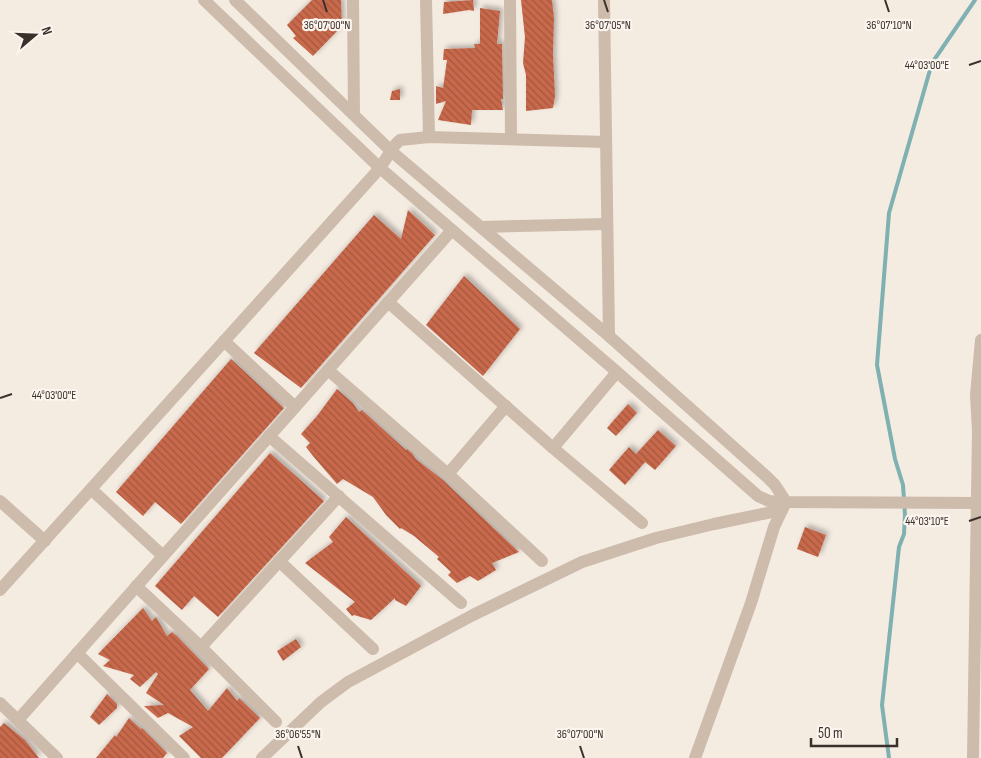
<svg xmlns="http://www.w3.org/2000/svg" width="981" height="758" font-family="'Sofia Sans Condensed',sans-serif">
	<defs>
		<pattern id="building-back-hatch" width="6" height="6" patternUnits="userSpaceOnUse" patternTransform="scale(1.25)"><rect width="6" height="6" fill="#c8694b"/><path d="M-1 5l2 2M0 0l6 6M5-1l2 2" fill="none" stroke="#a4573f"/></pattern>
		<filter id="shadow"><feDropShadow dx="3" dy="-3" stdDeviation="2.5" flood-color="#0004"/></filter>
	</defs>
	<rect width="100%" height="100%" fill="#f4ebe1"/>
	<g fill="none" stroke-linecap="round" stroke-linejoin="round">
		<path stroke="#7fb0b2" stroke-width="4" d="M 889,758 L 882,705 L 899,547 L 904,534 L 905,515 L 903,485 L 895,459 L 877,365 L 889,213 L 932,63 L 975,0"/>
	</g>
	<g fill="url(#building-back-hatch)" filter="url(#shadow)">
		<path d="M 312,0 L 341,0 L 342,26 L 313,56 L 293,38 L 296,36 L 287,25 Z"/>
		<path d="M 473,0 L 474,11 L 469,10 L 443,14 L 444,2 Z"/>
		<path d="M 521,0 L 552,0 L 554,18 L 553,54 L 555,96 L 553,108 L 526,111 L 526,75 L 523,63 L 525,37 Z"/>
		<path d="M 480,8 L 500,11 L 497,44 L 502,44 L 503,99 L 501,99 L 503,110 L 472,110 L 471,125 L 438,120 L 446,101 L 436,104 L 436,86 L 443,88 L 447,60 L 443,60 L 444,49 L 475,48 L 474,44 L 480,44 Z"/>
		<path d="M 400,89 L 400,100 L 390,100 L 392,91 Z"/>
		<path d="M 408,210 L 435,235 L 301,388 L 254,353 L 374,215 L 401,239 Z"/>
		<path d="M 464,276 L 520,329 L 483,376 L 426,325 Z"/>
		<path d="M 231,359 L 284,408 L 181,524 L 155,502 L 143,516 L 116,492 Z"/>
		<path d="M 337,389 L 353,403 L 359,412 L 362,410 L 406,450 L 407,449 L 412,453 L 416,459 L 443,480 L 519,552 L 492,563 L 496,570 L 478,581 L 470,576 L 457,583 L 448,575 L 451,572 L 437,559 L 439,557 L 414,536 L 401,528 L 400,529 L 386,515 L 373,497 L 343,479 L 337,484 L 313,456 L 306,447 L 310,443 L 301,434 L 317,416 Z"/>
		<path d="M 628,404 L 637,413 L 616,436 L 607,428 Z"/>
		<path d="M 658,430 L 676,446 L 655,470 L 645,462 L 625,485 L 609,470 L 629,447 L 636,454 Z"/>
		<path d="M 270,453 L 324,501 L 218,617 L 194,596 L 182,610 L 155,586 Z"/>
		<path d="M 346,517 L 421,586 L 406,606 L 395,600 L 395,598 L 371,620 L 354,615 L 352,616 L 346,609 L 355,602 L 305,563 L 333,542 L 329,537 Z"/>
		<path d="M 805,527 L 826,535 L 818,557 L 797,549 Z"/>
		<path d="M 143,608 L 152,621 L 156,617 L 167,636 L 172,632 L 177,636 L 209,669 L 190,690 L 208,711 L 227,688 L 237,701 L 239,698 L 260,718 L 222,758 L 201,758 L 179,736 L 193,727 L 168,713 L 158,718 L 144,706 L 164,705 L 146,693 L 158,674 L 156,672 L 140,687 L 130,679 L 134,675 L 103,666 L 110,660 L 98,654 Z"/>
		<path d="M 296,639 L 301,647 L 283,661 L 277,651 Z"/>
		<path d="M 107,694 L 117,704 L 117,708 L 99,725 L 90,717 Z"/>
		<path d="M 129,718 L 141,729 L 142,728 L 167,753 L 163,758 L 96,758 L 115,735 L 116,737 Z"/>
		<path d="M 4,723 L 25,740 L 39,758 L 0,758 L 0,727 Z"/>
	</g>
	<g fill="none" stroke-linecap="round" stroke-linejoin="round">
		<g stroke="#cdbbac" stroke-width="12">
			<path d="M 204,0 L 380,168 L 617,372 L 758,496 L 769,501 L 780,502 L 981,503"/>
			<path d="M 235,0 L 391,151 L 609,336 L 767,477 L 775,485 L 786,502"/>
			<path d="M 353,0 L 354,114"/>
			<path d="M 426,0 L 429,137"/>
			<path d="M 510,0 L 511,139"/>
			<path d="M 604,0 L 609,336"/>
			<path d="M 481,227 L 607,224"/>
			<path d="M 388,302 L 553,448 L 642,523"/>
			<path d="M 224,341 L 295,407"/>
			<path d="M 328,370 L 448,474 L 542,561"/>
			<path d="M 269,436 L 461,603"/>
			<path d="M 553,448 L 617,372"/>
			<path d="M 448,474 L 506,406"/>
			<path d="M 91,489 L 163,556"/>
			<path d="M 0,501 L 45,541"/>
			<path d="M 279,561 L 373,649"/>
			<path d="M 136,586 L 201,647 L 276,722"/>
			<path d="M 0,590 L 380,168 L 394,146 L 400,140 L 429,137 L 606,142"/>
			<path d="M 201,647 L 339,496"/>
			<path d="M 77,653 L 184,758"/>
			<path d="M 0,703 L 57,758"/>
			<path d="M 18,720 L 452,230"/>
			<path d="M 262,758 L 321,702 L 348,682 L 473,615 L 582,562 L 656,538 L 714,524 L 782,510"/>
			<path d="M 695,758 L 751,603 L 774,527 L 785,504"/>
			<path d="M 973,758 L 978,431 L 976,395 L 981,340"/>
		</g>
	</g>
	<path fill="none" stroke="#3b302b" stroke-width="2" d="M 323,0 L 327,12M 604,0 L 608,12M 885,0 L 889,12M 969,65 L 981,61M 0,398 L 12,394M 969,521 L 981,517M 298,746 L 302,758M 580,746 L 584,758"/>
	<g font-size="12" text-anchor="middle" fill="#3b302b" stroke="#fbf5ee" stroke-width="4.5" stroke-linejoin="round" paint-order="stroke">
		<text x="608" y="29">36°07'05"N</text>
		<text x="889" y="29">36°07'10"N</text>
		<text x="327" y="29">36°07'00"N</text>
		<text x="927" y="69">44°03'00"E</text>
		<text x="54" y="399">44°03'00"E</text>
		<text x="927" y="525">44°03'10"E</text>
		<text x="298" y="738">36°06'55"N</text>
		<text x="580" y="738">36°07'00"N</text>
	</g>
	<g transform="translate(35 35) rotate(71)" stroke="#fbf5ee" stroke-width="4" paint-order="stroke">
	<path d="M0-4L9 19L0 12L-9 19Z" fill="#3b302b"/>
	<text y="-8" font-size="14" font-weight="bold" text-anchor="middle" fill="#3b302b">N</text>
	</g>
	<path d="M811 738v8h86v-8" fill="none" stroke="#3b302b" stroke-width="2.5"/>
	<text x="818" y="738" font-size="15" fill="#3b302b" stroke="#fbf5ee" stroke-width="4" paint-order="stroke">50 m</text>
</svg>
